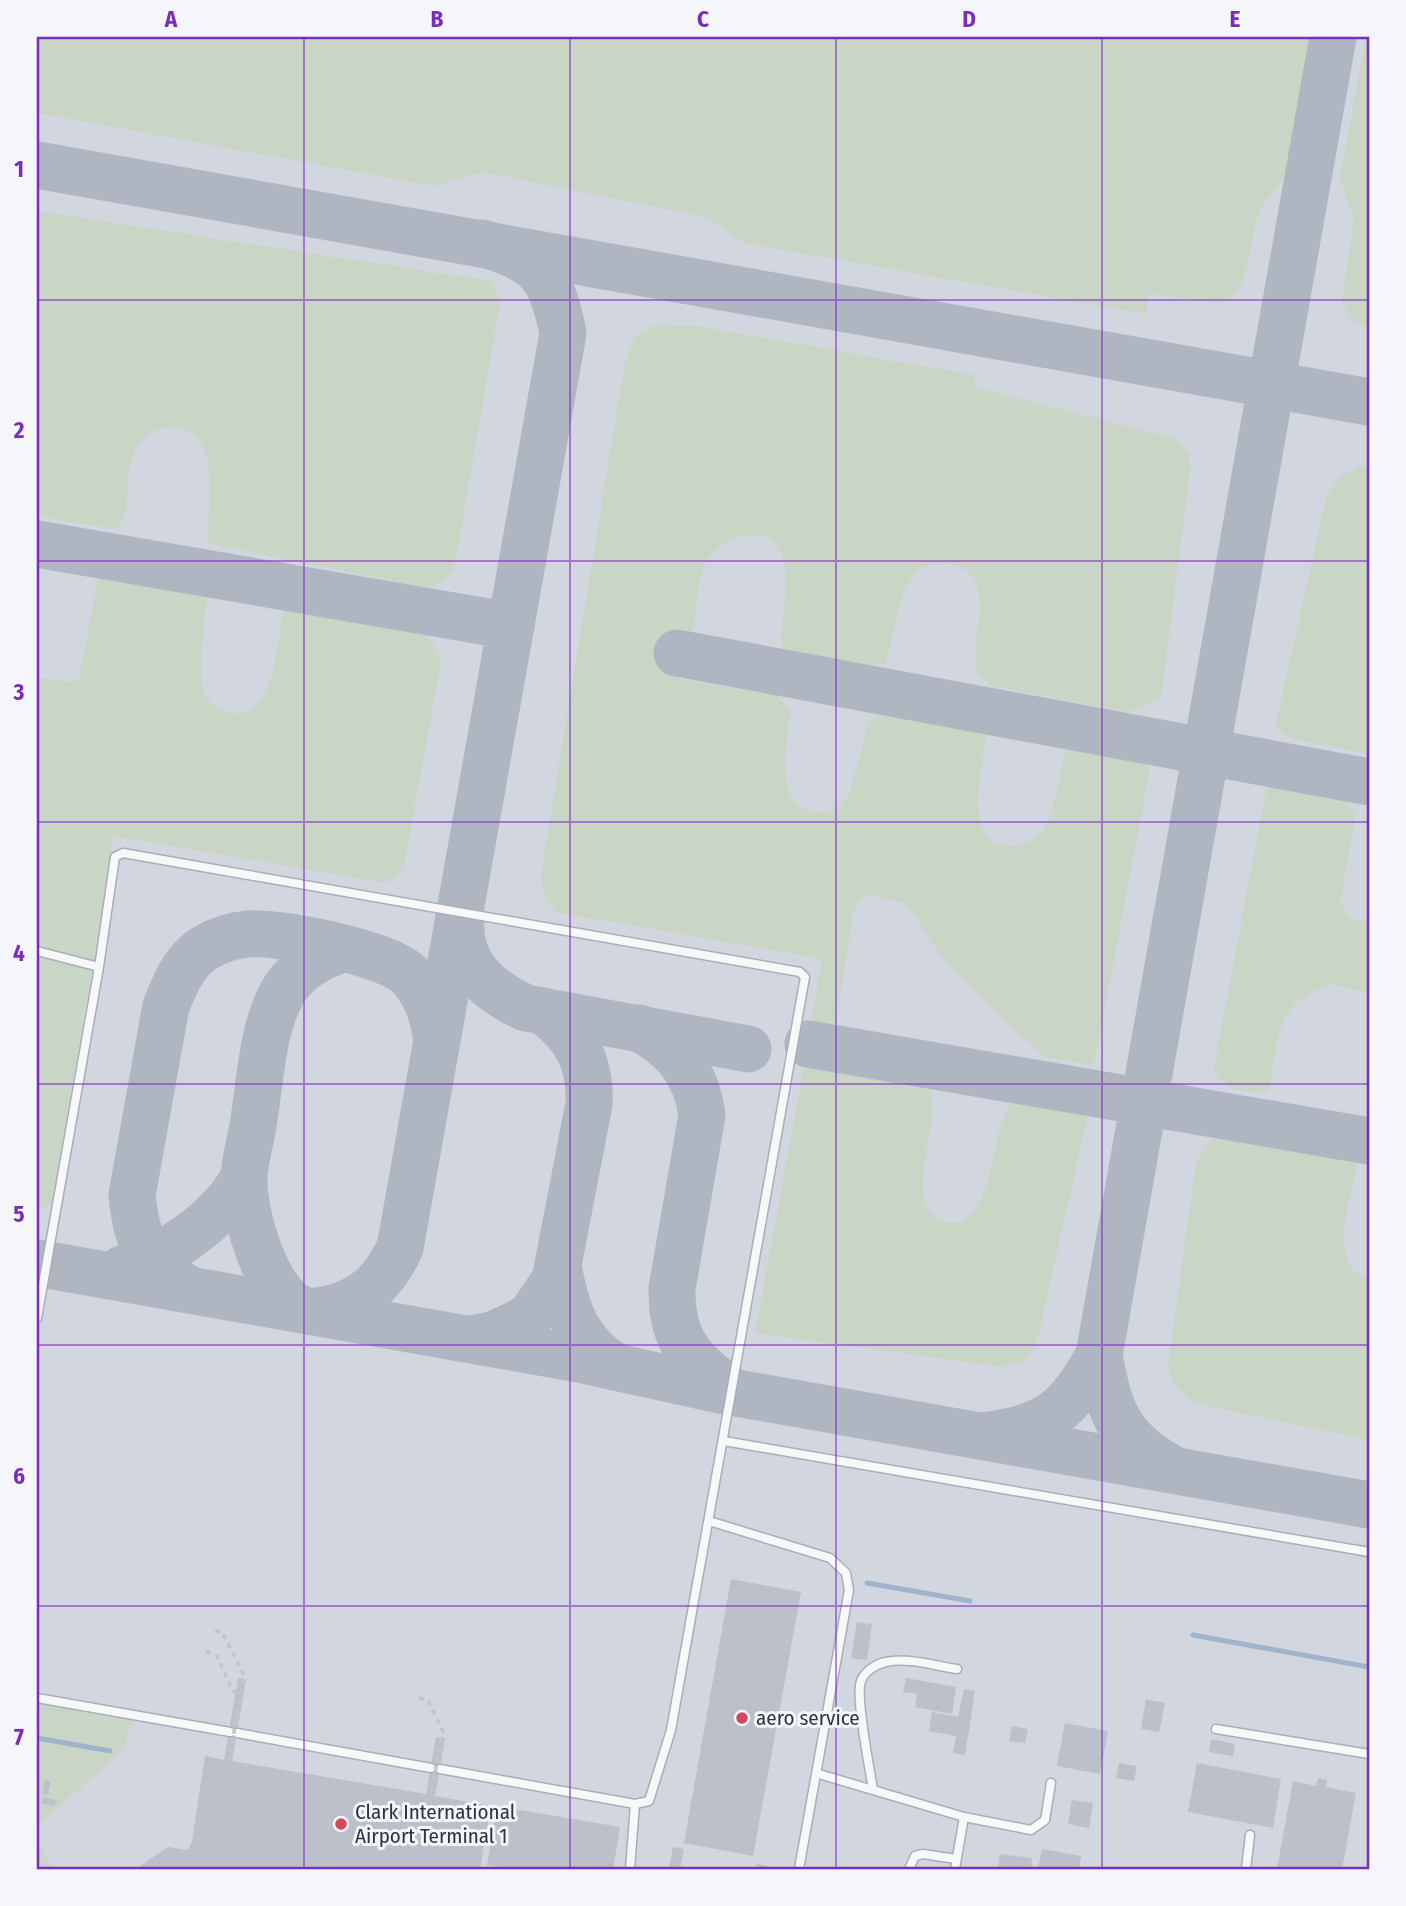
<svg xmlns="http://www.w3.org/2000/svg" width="1406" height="1906" font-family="'Fira Sans Condensed',sans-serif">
	<rect width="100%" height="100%" fill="#e4e7ec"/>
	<rect fill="#d2d6de" x="37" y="37" width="1332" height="1832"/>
	<g fill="#c9d6c5">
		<path d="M 37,37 L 1310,37 C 1302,80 1299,127 1287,169 C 1282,186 1265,199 1258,215 C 1248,239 1253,299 1218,302 L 1149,294 L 1146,314 L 744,243 L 709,218 L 483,172 L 434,186 L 37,113 Z"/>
		<path d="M 1366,37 L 1369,37 L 1369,329 L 1353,322 L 1342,302 L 1354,219 L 1340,177 Z"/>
		<path d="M 37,211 L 492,281 L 500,303 L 454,569 C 445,582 437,588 421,587 L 207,543 C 208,509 224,430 173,427 C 158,426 145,433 137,446 C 123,469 133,502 120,525 L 113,529 L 37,516 Z"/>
		<path d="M 656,325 L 697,326 L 975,375 L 974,387 L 1178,439 L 1189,455 L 1190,469 L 1161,699 L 1128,712 L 991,686 C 984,680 977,674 976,665 C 971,632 1000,570 947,564 C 895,557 899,630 885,663 L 872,666 L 790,651 L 783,647 L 781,639 C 783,607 801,535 752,535 C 737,535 718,546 709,557 C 694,577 699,608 692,631 C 689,638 681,645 677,653 L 680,679 L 777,695 L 790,712 C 788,741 771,809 817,812 C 832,813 842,805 849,794 L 868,725 L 875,716 L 885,713 L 987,733 C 983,765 958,847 1013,846 C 1026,846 1038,838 1044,828 C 1057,804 1060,771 1067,745 L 1135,756 L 1150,768 L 1094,1065 L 1044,1057 L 945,962 L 906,903 L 871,896 L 858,900 L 853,914 L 835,1027 L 811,1024 L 822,959 L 556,912 C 545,900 541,891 541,875 L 625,362 L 637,334 Z"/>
		<path d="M 1360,466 L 1369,467 L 1369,754 L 1290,738 L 1275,727 L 1326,499 L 1339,478 Z"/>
		<path d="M 99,575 L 207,596 C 205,624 199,656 202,683 C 203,696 212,707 224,711 C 275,729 277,641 283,610 L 423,632 L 434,644 L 441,661 L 404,865 L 398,875 L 385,883 L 114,836 L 52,1204 L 37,1210 L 37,677 L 68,682 L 79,678 Z"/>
		<path d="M 1267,785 L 1339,797 L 1356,812 L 1340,902 L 1351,919 L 1369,922 L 1369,993 L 1331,984 C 1277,1000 1277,1039 1270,1088 L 1263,1093 L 1231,1089 L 1213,1073 Z"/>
		<path d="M 805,1061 L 929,1083 C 946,1118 899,1200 939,1219 C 989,1243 992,1143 1004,1116 C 1008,1108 1014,1100 1018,1093 C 1038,1097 1080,1096 1087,1118 L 1038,1337 C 1033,1357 1022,1365 1001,1367 L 755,1333 Z"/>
		<path d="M 1224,1138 L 1354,1155 L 1357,1166 C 1351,1200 1325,1264 1369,1280 L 1369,1440 L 1198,1404 C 1182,1396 1172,1384 1168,1366 L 1196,1163 L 1212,1139 Z"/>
		<path d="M 37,1703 L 133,1719 L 122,1750 L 37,1827 Z"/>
		<path d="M 37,1841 L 54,1869 L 37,1869 Z"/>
	</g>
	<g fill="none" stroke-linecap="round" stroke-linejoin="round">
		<g stroke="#9fb4cc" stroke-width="5">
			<path d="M 867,1583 L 970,1601"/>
			<path d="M 1193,1635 L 1369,1667"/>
			<path d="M 37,1738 L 110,1751"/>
		</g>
		<g stroke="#b0b6c1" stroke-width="47">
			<path d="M 37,165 L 1369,402"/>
			<path d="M 37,544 L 511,626"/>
			<path d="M 677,653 L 1369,782"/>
			<path d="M 461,919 C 457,964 488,991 526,1008 L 748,1049"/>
			<path d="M 343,949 C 320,956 300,967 286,987 C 262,1022 260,1084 253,1126 C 250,1143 244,1162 244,1179 C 243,1213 268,1306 309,1311 C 317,1312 328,1309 336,1307 C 368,1298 386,1277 400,1248 L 563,333 C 551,274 540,261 482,243"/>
			<path d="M 639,1028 C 676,1048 696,1073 702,1115 L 672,1289 C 671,1343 693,1362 733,1392"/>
			<path d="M 808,1044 L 1369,1141"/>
			<path d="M 37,1263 L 579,1359 L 720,1390 L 1369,1505"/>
			<path d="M 122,1269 C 167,1257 220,1220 243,1179"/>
			<path d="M 559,1271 C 567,1314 578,1343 616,1367"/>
			<path d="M 190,1290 C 147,1264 137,1244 132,1195 L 166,1006 C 175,984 183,963 203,949 C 216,941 233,935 248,934 C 280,931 384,953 407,973 C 426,991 433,1015 437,1040"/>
			<path d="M 470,1339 L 492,1335 L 519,1323 L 532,1314 L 555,1280 L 589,1104 C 591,1064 576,1034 543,1011"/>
			<path d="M 1099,1355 C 1109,1411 1118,1438 1169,1467"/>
			<path d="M 981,1436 C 1046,1429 1068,1412 1099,1355 L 1333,37"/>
		</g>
	</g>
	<g fill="#bbc0ca">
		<path d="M 731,1579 L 801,1592 L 753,1856 L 684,1843 Z"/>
		<path d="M 857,1622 L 872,1624 L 867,1660 L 851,1658 Z"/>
		<path d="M 238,1678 L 246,1680 L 232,1761 L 426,1794 L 436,1737 L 445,1738 L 435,1796 L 491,1806 L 480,1869 L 136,1869 L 168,1847 L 188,1850 L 192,1841 L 205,1756 L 224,1760 Z"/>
		<path d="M 906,1678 L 956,1687 L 952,1714 L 915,1707 L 917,1694 L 903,1692 Z"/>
		<path d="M 964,1689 L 975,1691 L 965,1755 L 953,1753 L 956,1736 L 929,1731 L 932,1712 L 958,1717 Z"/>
		<path d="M 1146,1699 L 1165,1703 L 1159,1732 L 1141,1729 Z"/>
		<path d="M 1065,1723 L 1108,1731 L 1100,1774 L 1057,1766 Z"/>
		<path d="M 1012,1726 L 1028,1729 L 1025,1743 L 1009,1741 Z"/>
		<path d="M 1211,1739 L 1235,1744 L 1233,1756 L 1209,1752 Z"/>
		<path d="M 1119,1763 L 1137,1766 L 1134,1781 L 1116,1778 Z"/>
		<path d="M 1197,1763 L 1281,1779 L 1273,1828 L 1188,1812 Z"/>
		<path d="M 1318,1778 L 1327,1780 L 1326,1787 L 1356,1793 L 1342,1869 L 1277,1869 L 1293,1781 L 1316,1786 Z"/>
		<path d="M 45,1780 L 51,1782 L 48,1794 L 42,1793 Z"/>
		<path d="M 43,1797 L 56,1800 L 55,1806 L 42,1803 Z"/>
		<path d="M 1072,1800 L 1093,1803 L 1089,1828 L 1068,1824 Z"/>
		<path d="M 497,1806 L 620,1827 L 613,1869 L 511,1869 L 487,1865 Z"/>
		<path d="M 673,1847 L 684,1849 L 680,1869 L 669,1869 Z"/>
		<path d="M 1042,1849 L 1081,1856 L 1079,1869 L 1038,1869 Z"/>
		<path d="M 1000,1854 L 1032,1858 L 1031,1869 L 998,1869 Z"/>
		<path d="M 757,1864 L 776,1868 L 776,1869 L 756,1869 Z"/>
	</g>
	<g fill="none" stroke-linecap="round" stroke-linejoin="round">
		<g stroke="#a9aeb7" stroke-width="11">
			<g id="service">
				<path d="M 37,951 L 99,967"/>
				<path d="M 37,1318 L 99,967 L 115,857 L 123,853 L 800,972 L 805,977 L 671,1730 L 649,1801 L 635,1804 L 440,1769"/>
				<path d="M 724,1441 L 1369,1552"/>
				<path d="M 709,1521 L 830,1558 L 846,1573 L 849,1590 L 799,1869"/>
				<path d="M 37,1698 L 230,1732"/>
				<path d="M 1216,1729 L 1369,1754"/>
				<path d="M 237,1733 L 431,1768"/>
				<path d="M 819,1774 L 964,1817 L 955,1869"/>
				<path d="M 873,1790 C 870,1769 855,1697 861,1681 C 865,1671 876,1664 886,1662 C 909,1657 935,1666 957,1669"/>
				<path d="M 964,1817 L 1031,1830 L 1045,1820 L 1051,1783"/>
				<path d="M 630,1869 L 635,1804"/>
				<path d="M 909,1869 L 915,1856 L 923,1854 L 956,1859"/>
				<path d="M 1246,1869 L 1250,1835"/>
			</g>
		</g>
		<path stroke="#c2c5cb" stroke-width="3.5" stroke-dasharray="5 5" stroke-linecap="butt" d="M 206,1651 L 217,1656 L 233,1691 L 241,1693"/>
		<use href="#service" stroke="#f7f8fa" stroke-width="8"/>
		<g stroke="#c2c5cb" stroke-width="3.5" stroke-dasharray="5 5" stroke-linecap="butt">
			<path d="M 215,1631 L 222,1632 L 244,1675 L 229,1760"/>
			<path d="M 419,1698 L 428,1700 L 443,1731 L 431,1795"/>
		</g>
	</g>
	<path fill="none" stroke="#7b2cbf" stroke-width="2" stroke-opacity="0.55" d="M 304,37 L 304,1869M 570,37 L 570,1869M 836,37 L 836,1869M 1102,37 L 1102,1869M 37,300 L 1369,300M 37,561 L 1369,561M 37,822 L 1369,822M 37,1084 L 1369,1084M 37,1345 L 1369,1345M 37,1606 L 1369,1606"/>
	<g fill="#d1495b" stroke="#f4f6f9" stroke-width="2.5">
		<circle cx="742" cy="1718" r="7"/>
		<circle cx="341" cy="1824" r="7"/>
	</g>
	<g text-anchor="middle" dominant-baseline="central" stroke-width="6" stroke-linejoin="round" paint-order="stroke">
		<g font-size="21" fill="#2b3445" stroke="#f4f6f9" text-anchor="start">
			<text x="756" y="1718">aero service</text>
			<text x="355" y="1812">Clark International<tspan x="355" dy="24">Airport Terminal 1</tspan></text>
		</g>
	</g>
	<rect width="1406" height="1906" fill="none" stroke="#f4f6f9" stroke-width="77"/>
	<rect x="38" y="38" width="1330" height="1830" fill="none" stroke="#7b2cbf" stroke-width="2.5"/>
	<g font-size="23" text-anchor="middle" font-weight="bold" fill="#7b2cbf">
		<text x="171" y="27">A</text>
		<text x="437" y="27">B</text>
		<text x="703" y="27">C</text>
		<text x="969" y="27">D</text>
		<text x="1235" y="27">E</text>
		<text x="19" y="177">1</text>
		<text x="19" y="438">2</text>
		<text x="19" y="700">3</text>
		<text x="19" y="961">4</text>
		<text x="19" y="1222">5</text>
		<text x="19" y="1484">6</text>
		<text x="19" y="1745">7</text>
	</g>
</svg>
